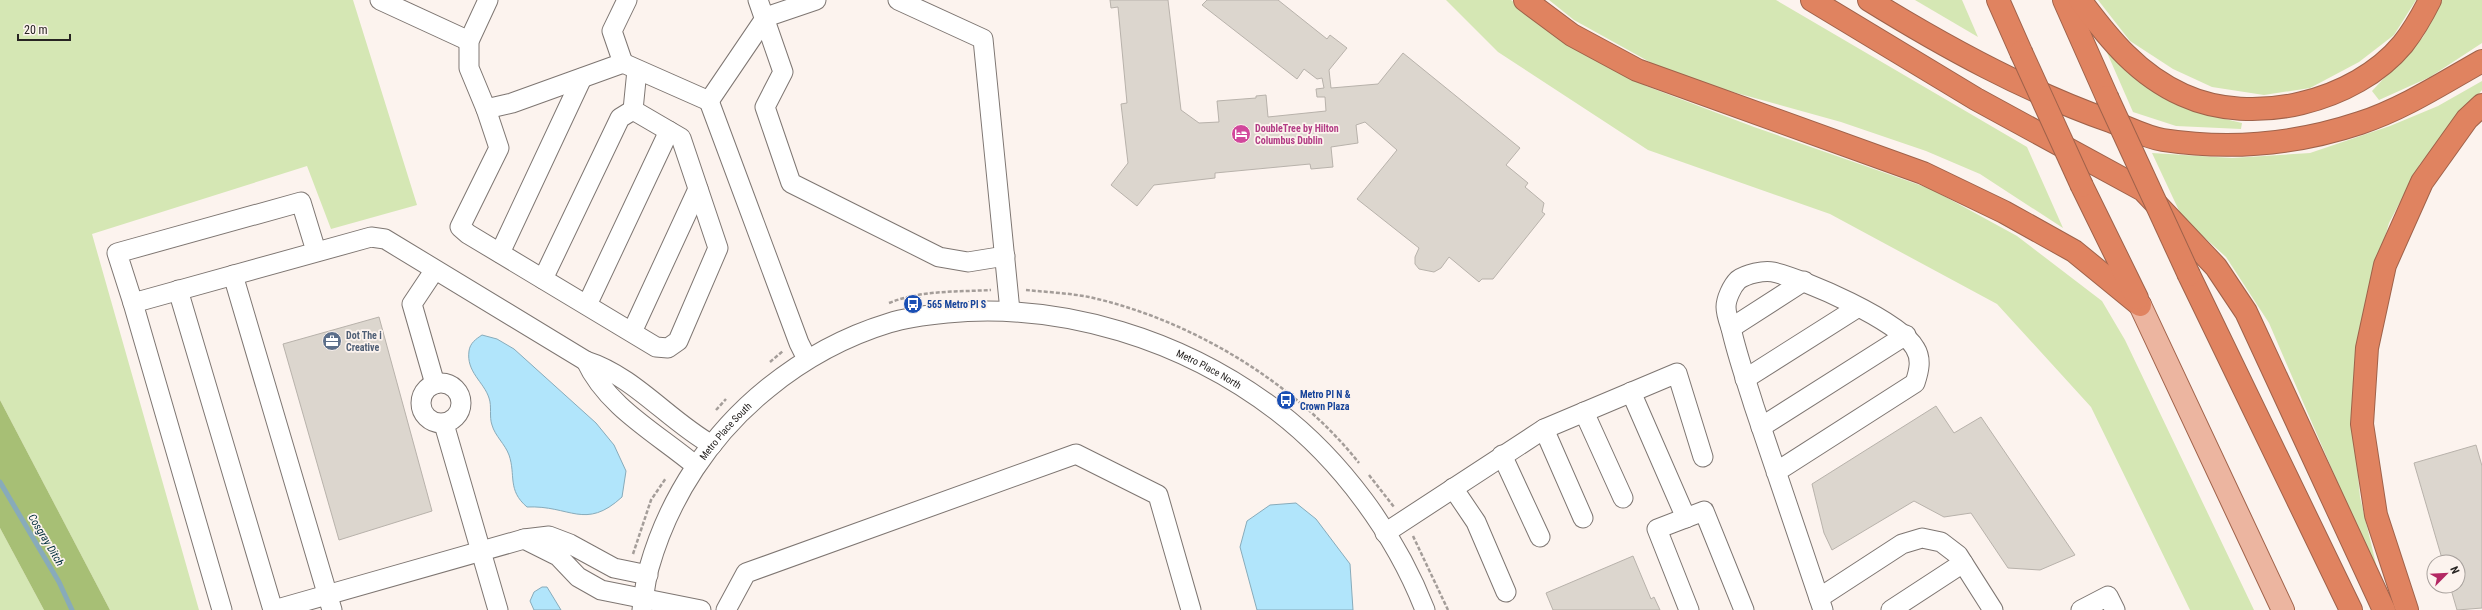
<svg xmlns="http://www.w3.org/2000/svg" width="2482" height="610" font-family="'Roboto Condensed',sans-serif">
	<rect width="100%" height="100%" fill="#fcf3ee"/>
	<g fill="#d5e7b4">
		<path d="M 0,0 L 353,0 L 417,205 L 331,229 L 307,166 L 92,234 L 199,610 L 110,610 L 0,400 Z"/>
		<path d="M 1446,0 L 1511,0 L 1550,30 L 1646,86 L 1754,127 L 1931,189 L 2017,236 L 2102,301 L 2125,340 L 2254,610 L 2190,610 L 2091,407 L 1997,304 L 1830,214 L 1648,150 L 1498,52 Z"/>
		<path d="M 1549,0 L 1776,0 L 2027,147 L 2063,228 L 1980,174 L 1926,151 L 1841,122 L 1675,76 L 1574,20 Z"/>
		<path d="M 1915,0 L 1962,0 L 1978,37 Z"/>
		<path d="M 2098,0 L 2416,0 L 2394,35 L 2359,62 L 2310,88 L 2264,95 L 2212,87 L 2173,69 L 2130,41 Z"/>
		<path d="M 2442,0 L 2482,0 L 2482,43 L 2430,77 L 2379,100 L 2372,91 L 2423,37 Z"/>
		<path d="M 2105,48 L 2153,88 L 2196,112 L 2242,123 L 2241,129 L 2176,126 L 2133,112 Z"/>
		<path d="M 2482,81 L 2482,90 L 2420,164 L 2389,223 L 2362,317 L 2353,421 L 2360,497 L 2380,581 L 2269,323 L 2226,257 L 2182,217 L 2152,153 L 2232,158 L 2310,153 L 2390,126 L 2438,106 Z"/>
		<path d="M 0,528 L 44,610 L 0,610 Z"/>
	</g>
	<path fill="#a7bf75" d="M 0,400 L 110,610 L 44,610 L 0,528 Z"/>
	<g fill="#b1e5fb" stroke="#88abba">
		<path d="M 482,335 L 497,339 L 514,349 L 596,423 L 614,445 L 626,471 L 622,497 C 585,531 570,505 527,507 C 507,490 516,475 509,455 C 505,444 495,436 492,425 C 489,417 492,406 489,398 C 484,382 466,372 469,351 C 470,343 476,339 482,335 Z"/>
		<path d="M 1296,503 L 1316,519 L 1350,564 L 1353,610 L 1257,610 L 1240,547 L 1247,521 L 1270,505 Z"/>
		<path d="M 542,587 L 547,587 L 561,610 L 534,610 L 530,601 L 534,592 Z"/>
	</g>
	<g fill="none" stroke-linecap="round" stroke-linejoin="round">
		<path stroke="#88abba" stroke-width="5" d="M 0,482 L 59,582 L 72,610"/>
	</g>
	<g fill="#dcd6ce" stroke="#b8b2ab">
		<path d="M 1110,0 L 1168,0 L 1181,110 L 1199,123 L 1219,122 L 1217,101 L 1256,98 L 1256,96 L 1266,95 L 1268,117 L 1326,111 L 1325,97 L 1317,97 L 1316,89 L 1324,88 L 1322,78 L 1317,79 L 1304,69 L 1297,79 L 1202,5 L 1207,0 L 1278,0 L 1327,39 L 1330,35 L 1347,48 L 1329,70 L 1331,88 L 1378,84 L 1403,53 L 1520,148 L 1506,165 L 1528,183 L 1525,187 L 1544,203 L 1542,212 L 1545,214 L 1493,279 L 1482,279 L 1479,282 L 1449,257 L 1441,268 L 1434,272 L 1419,269 L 1415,264 L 1415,257 L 1419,248 L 1357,199 L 1397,150 L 1365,122 L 1356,125 L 1358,143 L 1331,147 L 1333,167 L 1311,169 L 1310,164 L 1215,173 L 1215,178 L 1154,185 L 1137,206 L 1111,185 L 1128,163 L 1121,104 L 1127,103 L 1118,7 L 1111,8 Z"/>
		<path d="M 379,317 L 432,511 L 339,540 L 283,344 Z"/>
		<path d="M 1936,406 L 1954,433 L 1981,417 L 2075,555 L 2040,570 L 2008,568 L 1971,513 L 1944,517 L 1914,501 L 1832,550 L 1824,533 L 1812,484 Z"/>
		<path d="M 2476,445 L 2482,466 L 2482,608 L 2457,610 L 2450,586 L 2458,586 L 2458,562 L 2443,562 L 2414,463 Z"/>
		<path d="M 1633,556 L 1651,599 L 1654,597 L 1660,610 L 1553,610 L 1546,593 Z"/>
	</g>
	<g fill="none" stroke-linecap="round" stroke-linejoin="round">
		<g stroke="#7e7672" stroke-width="21">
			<g id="minor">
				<path d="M 380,0 L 469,41"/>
				<path d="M 488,0 L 469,41 L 469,68 L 486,109 L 512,103 L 623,63 L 709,101 L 766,17 L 816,0"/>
				<path d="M 758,0 L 783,72 L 765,107 L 791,183 L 939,257 L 968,262 L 1005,256"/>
				<path d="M 898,0 L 983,39 L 1010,311"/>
				<path d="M 623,63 L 612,31 L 627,0"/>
				<path d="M 709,101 L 799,343 L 807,359"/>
				<path d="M 486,109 L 499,148 L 460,227 L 468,234 L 656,347 L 668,348 L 678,341 L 718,248 L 681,138 L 633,110 L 637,70"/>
				<path d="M 316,251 L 301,202 L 117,253 L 133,303 L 371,237 L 385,239 L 586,361"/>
				<path d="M 500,253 L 582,78"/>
				<path d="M 434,271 L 412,304 L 435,384"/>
				<path d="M 233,275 L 332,610"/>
				<path d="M 543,279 L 620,118 L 633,110"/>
				<path d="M 178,290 L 273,610"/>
				<path d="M 133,303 L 222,610"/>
				<path d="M 587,305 L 669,131"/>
				<path d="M 1731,328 L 1804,281"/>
				<path d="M 632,332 L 698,189"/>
				<path d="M 1745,379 L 1857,308"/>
				<circle cx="441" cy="403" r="20"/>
				<path d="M 1631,392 L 1686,518"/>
				<path d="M 1584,412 L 1623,498"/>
				<path d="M 444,424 L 498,610"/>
				<path d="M 1761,427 L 1906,335"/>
				<path d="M 1544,429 L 1583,518"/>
				<path d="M 1502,455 L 1540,537"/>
				<path d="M 696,466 C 658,434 607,407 586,361 C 634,376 669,421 712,445"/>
				<path d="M 1776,472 L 1915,383 C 1919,371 1922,359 1915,348 C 1900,321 1804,279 1773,272 C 1764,270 1746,274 1738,280 C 1732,286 1726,299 1726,307 C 1726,314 1729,322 1731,328 C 1737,355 1746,380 1754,406 C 1777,474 1800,542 1823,610"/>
				<path d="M 1453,488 L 1476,522 L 1506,592"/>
				<path d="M 1385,533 L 1544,429 L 1677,373 L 1703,457"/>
				<path d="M 648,575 L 614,568 L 570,544 L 549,536 L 524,539 L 558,556 L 578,577 L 601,590 L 701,610"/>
				<path d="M 1819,598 L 1902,544 L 1922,538 L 1941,542 L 1958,555 L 1993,610"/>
				<path d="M 274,610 L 524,539"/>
				<path id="s1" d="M 642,610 C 644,596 645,582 649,568 C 669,497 711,434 768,388 C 805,358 843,337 889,323 C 908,317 927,315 947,313 C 1063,302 1184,340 1277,411 C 1341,460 1396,535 1425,610"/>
				<path d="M 726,610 L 746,573 L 1076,454 L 1158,495 L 1191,610"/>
				<path d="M 1689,610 L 1657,529 L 1704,511 L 1744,610"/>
				<path d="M 1891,610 L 1963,563"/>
				<path d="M 2081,610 L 2108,596 L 2115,610"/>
			</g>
		</g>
		<g stroke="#9f624a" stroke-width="24">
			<path id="major" d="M 2140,305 L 2283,610"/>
		</g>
		<g stroke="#9f624a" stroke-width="24">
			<g id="highway">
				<path d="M 1525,0 L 1572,35 L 1637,70 L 1923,173 L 2004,212 L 2074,251 L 2140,305"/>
				<path d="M 1812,0 L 1976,99 L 2143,190 L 2216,267 L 2246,312 L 2384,610"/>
				<path d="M 1869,0 C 1945,47 2025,91 2110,121 C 2127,127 2145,137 2163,140 C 2229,150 2297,144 2360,123 C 2403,109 2443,83 2482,61"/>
				<path d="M 1998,0 L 2021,52"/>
				<path d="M 2064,0 L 2107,97"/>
				<path d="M 2080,0 C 2109,39 2138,75 2183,95 C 2253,127 2355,102 2403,44 C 2414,30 2422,16 2430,0"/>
				<path d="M 2082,186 L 2137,298"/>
				<path d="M 2189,275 L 2351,610"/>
				<path d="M 2407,610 L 2376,515 L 2362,424 L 2367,348 L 2385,265 L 2422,182 L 2467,119 L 2482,105"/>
			</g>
		</g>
		<g stroke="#a49d99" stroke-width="2.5" stroke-dasharray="4 2" stroke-linecap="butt">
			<path d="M 1026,290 C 1046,292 1068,293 1089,297 C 1189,319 1295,382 1359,463"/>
			<path d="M 889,303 C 921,290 957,292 991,290"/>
			<path d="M 770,362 L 783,351"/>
			<path d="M 716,410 L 726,399"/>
			<path d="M 1369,475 L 1394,507"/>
			<path d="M 1413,536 L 1448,610"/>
			<path d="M 633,554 L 651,500 L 666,478"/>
		</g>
		<use href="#minor" stroke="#fff" stroke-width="19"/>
		<use href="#major" stroke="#ecb5a0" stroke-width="22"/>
		<use href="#highway" stroke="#e08360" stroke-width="22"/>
		<g stroke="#9f624a" stroke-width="24" stroke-linecap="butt">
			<g id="highway-bridge">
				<path d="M 2021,52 L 2082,186"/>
				<path d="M 2107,97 L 2189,275"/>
			</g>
		</g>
		<use href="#highway-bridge" stroke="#e08360" stroke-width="22"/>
	</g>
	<defs>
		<g id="hotel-disc" transform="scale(1)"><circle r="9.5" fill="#d1479c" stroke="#fcf3ee"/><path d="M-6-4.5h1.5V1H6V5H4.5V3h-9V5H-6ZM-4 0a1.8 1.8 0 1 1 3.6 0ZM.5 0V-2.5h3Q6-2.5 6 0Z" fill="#fff"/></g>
		<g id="bus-disc" transform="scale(1)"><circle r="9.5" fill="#1a4fb4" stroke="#fcf3ee"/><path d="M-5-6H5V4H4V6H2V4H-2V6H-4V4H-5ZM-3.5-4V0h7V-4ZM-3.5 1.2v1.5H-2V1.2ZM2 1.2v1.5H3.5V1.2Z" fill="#fff"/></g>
		<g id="office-disc" transform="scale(1)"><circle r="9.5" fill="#5c6f8a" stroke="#fcf3ee"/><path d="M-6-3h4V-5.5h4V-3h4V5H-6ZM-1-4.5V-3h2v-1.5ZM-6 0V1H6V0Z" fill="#fff"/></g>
	</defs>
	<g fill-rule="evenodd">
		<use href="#hotel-disc" x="1241" y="134"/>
		<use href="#bus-disc" x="913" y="304"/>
		<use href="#office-disc" x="332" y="341"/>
		<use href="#bus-disc" x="1286" y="400"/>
	</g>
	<g text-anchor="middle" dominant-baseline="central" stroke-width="3.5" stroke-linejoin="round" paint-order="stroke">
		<g font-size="10" font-weight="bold" fill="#b23c85" stroke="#fcf3ee" text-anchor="start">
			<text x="1255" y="128">DoubleTree by Hilton<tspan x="1255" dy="12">Columbus Dublin</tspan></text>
		</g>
		<g font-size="10" font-weight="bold" fill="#164399" stroke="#fcf3ee" text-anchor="start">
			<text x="927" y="304">565 Metro Pl S</text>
			<text x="1300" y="394">Metro Pl N &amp;<tspan x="1300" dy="12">Crown Plaza</tspan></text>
		</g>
		<g font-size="10" font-weight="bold" fill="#4e5e75" stroke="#fcf3ee" text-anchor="start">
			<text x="346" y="335">Dot The i<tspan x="346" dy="12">Creative</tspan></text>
		</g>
		<g font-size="10" fill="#272422" stroke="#fcf3ee">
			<text stroke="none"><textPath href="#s1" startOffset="731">Metro Place North</textPath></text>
			<text stroke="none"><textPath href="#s1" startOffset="201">Metro Place South</textPath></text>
		</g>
		<g font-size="11" font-style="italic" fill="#012e3d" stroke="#fcf3ee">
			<text transform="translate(46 540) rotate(59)">Cosgray Ditch</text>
		</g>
	</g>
	<g transform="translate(2446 574) rotate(66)"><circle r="19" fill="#fcf3ee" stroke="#a7a09c"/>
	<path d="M0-3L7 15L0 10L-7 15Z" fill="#b32863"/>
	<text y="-6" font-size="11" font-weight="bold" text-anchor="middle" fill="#272422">N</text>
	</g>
	<path d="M18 34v6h52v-6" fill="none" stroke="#272422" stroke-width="2"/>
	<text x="24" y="34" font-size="12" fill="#272422" stroke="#fcf3ee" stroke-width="3" paint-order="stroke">20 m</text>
</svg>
